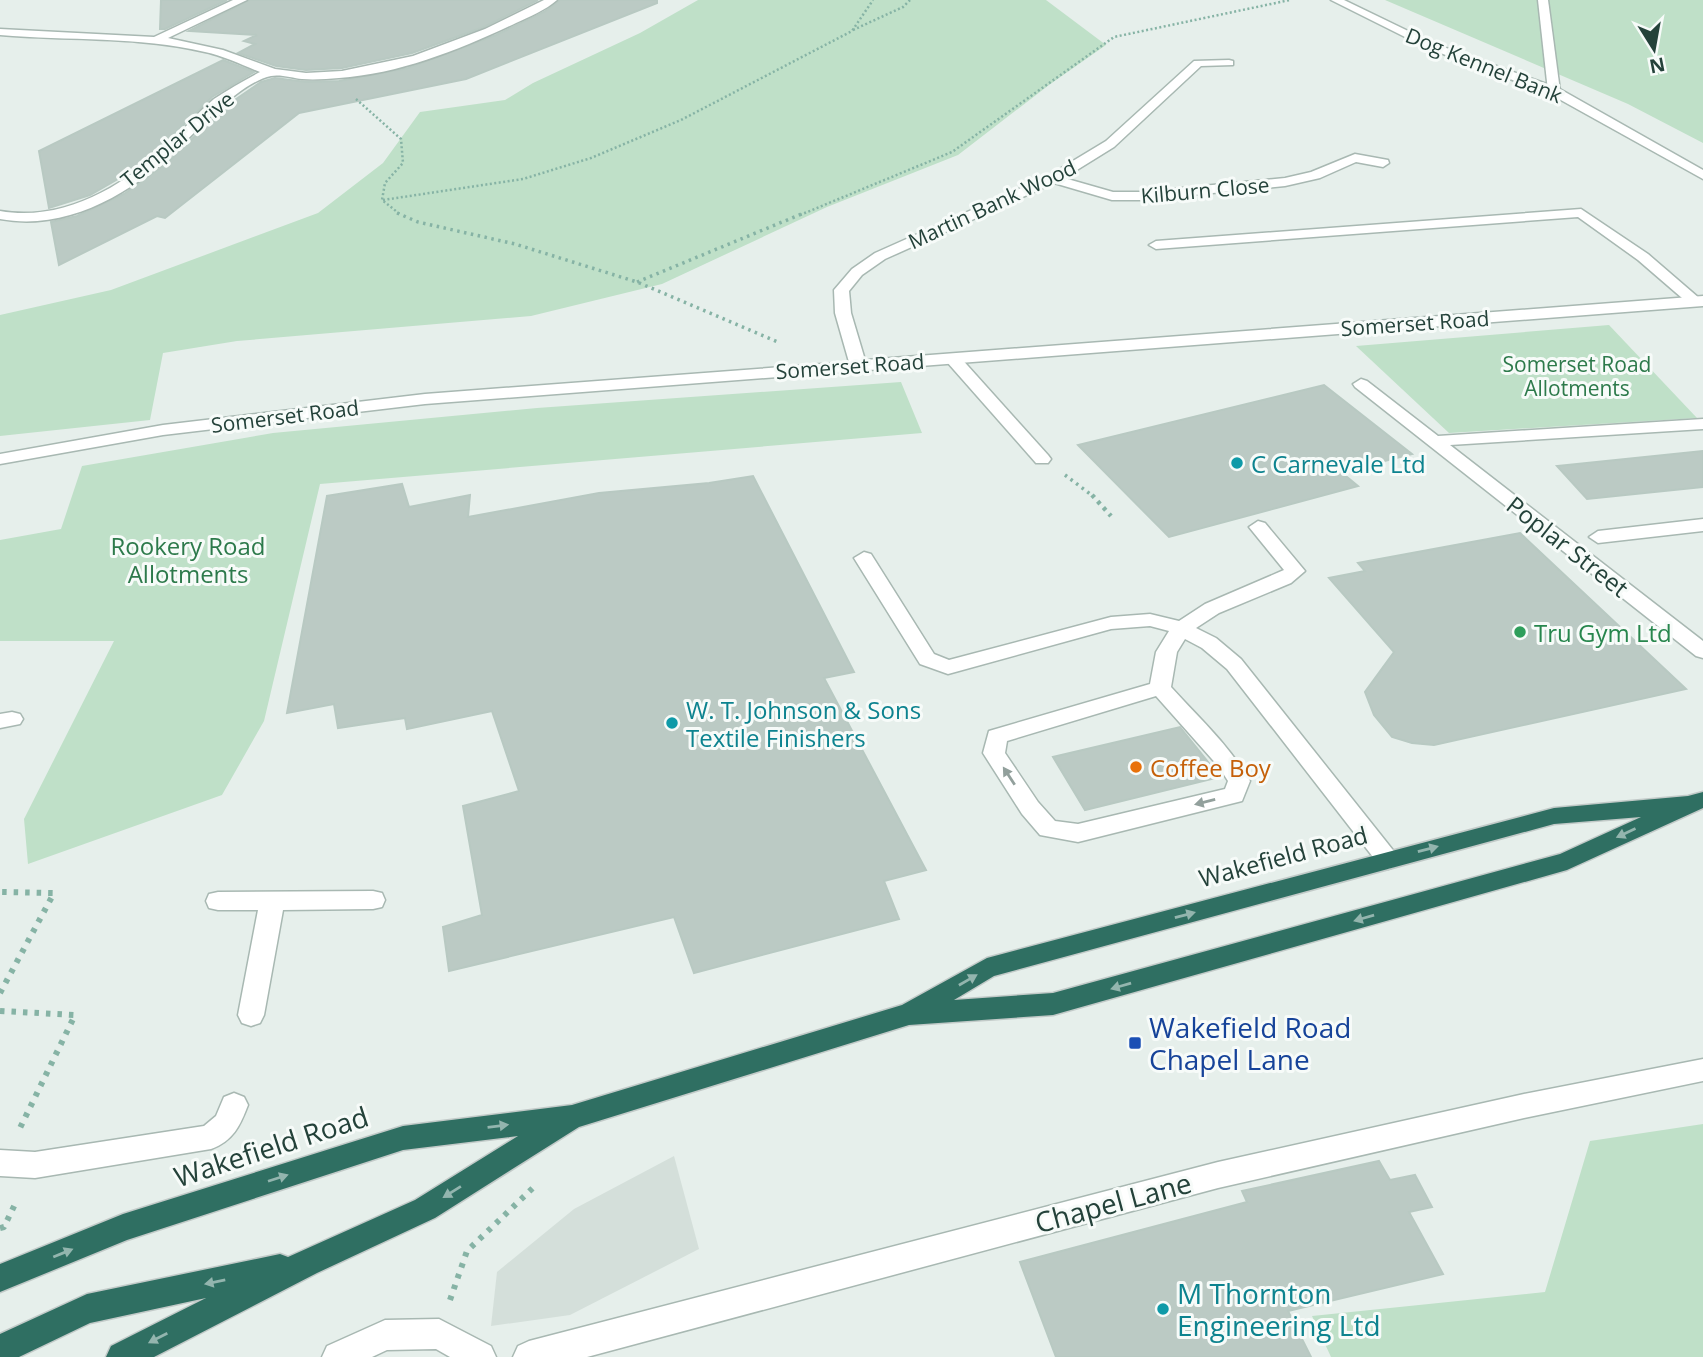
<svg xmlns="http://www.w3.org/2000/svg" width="1703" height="1357" font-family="'Open Sans',sans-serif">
	<rect width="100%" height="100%" fill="#e6efeb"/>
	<path fill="#d4dfda" d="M 674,1156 L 699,1249 L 570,1315 L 491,1326 L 497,1272 L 574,1209 Z"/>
	<g fill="#bfe0c8">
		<path d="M 698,0 L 1046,0 L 1106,45 L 1049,85 L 958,155 L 827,207 L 662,284 L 531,316 L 237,341 L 163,353 L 150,420 L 0,436 L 0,315 L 111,290 L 318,213 L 383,163 L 420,112 L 505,100 L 533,83 L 640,33 Z"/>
		<path d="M 1385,0 L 1703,0 L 1703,143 L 1628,104 Z"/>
		<path d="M 1609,325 L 1697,418 L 1449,433 L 1356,346 Z"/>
		<path d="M 901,382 L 922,433 L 320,484 L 264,721 L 222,795 L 28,864 L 24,819 L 114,641 L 0,641 L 0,540 L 61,529 L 82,466 L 273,433 L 537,408 Z"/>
		<path d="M 1703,1124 L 1703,1357 L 1331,1357 L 1312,1316 L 1545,1292 L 1590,1141 Z"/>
	</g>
	<g fill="#bbcac4" stroke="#b8c9c2" stroke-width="2">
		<path d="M 161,0 L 227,0 L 165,29 L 160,29 Z"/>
		<path d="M 249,0 L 538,0 L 484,27 L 412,53 L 342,68 L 306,70 L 276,66 L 238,53 L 255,44 L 244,41 L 257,35 L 189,31 Z"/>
		<path d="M 560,0 L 657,0 L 657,3 L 466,79 L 299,113 L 165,218 L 157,216 L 59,265 L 51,222 L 77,216 L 124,194 L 167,163 L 226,106 L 261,82 L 275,78 L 306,82 L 339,81 L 408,68 L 496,35 L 544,12 Z"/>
		<path d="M 223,60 L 254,72 L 212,97 L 166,142 L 130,172 L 90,195 L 49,208 L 39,151 Z"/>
		<path d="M 1324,385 L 1412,454 L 1341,472 L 1358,486 L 1169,537 L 1078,445 Z"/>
		<path d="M 1703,451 L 1703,487 L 1587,499 L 1557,466 Z"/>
		<path d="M 753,476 L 854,672 L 824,678 L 926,870 L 884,881 L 899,919 L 694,973 L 674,917 L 449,971 L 443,927 L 482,915 L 463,806 L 519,791 L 492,711 L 407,729 L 405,718 L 338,728 L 334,704 L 287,713 L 327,496 L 402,484 L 409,507 L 470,495 L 468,517 L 599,493 L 709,483 Z"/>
		<path d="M 1520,533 L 1686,689 L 1434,745 L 1412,743 L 1392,737 L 1374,715 L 1365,692 L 1394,652 L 1329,578 L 1365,571 L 1358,563 Z"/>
		<path d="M 1180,727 L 1220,777 L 1085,810 L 1053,757 Z"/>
		<path d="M 1379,1161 L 1390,1180 L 1415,1175 L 1432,1207 L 1409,1212 L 1443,1274 L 1288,1311 L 1311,1357 L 1056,1357 L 1020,1262 L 1247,1202 L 1242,1191 Z"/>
	</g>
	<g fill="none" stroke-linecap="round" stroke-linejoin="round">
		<g stroke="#a8b8b2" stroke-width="3">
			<g id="lane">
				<path d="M 1538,0 L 1548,0 L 1560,91 L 1554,95 L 1548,91 Z"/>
				<path d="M 1581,209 L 1648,254 L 1699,298 L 1702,301 L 1699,304 L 1689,304 L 1638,260 L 1578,217 L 1156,249 L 1149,245 L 1156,241 Z"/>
				<path d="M 953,354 L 959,356 L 1048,455 L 1051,459 L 1048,463 L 1036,463 L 947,362 L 945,359 Z"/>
				<path d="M 1258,521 L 1265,523 L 1305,571 L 1291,583 L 1219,613 L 1196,628 L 1216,638 L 1241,659 L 1396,854 L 1400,860 L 1396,866 L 1388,869 L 1380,866 L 1227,669 L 1202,648 L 1185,639 L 1177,652 L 1171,687 C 1198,717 1229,745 1250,781 L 1242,801 L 1078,842 L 1040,835 L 1022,814 L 983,753 L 989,731 L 1150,684 L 1156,652 L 1169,631 L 1150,626 L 1111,629 L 948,674 L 920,664 L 854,558 L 864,552 L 871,554 L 934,654 L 949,660 L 1111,617 L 1150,614 L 1179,621 L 1205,604 L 1284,570 L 1249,527 ZM 1156,696 L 1219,767 L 1228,781 L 1225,789 L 1078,824 L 1055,821 L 1038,802 L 1005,753 L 1007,741 Z"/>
				<path d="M 12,712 L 20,714 L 23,719 L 20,724 L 0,728 L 0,714 Z"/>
				<path d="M 373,891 L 382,893 L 385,900 L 382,907 L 373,909 L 283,910 L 264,1015 L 260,1023 L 251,1026 L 242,1023 L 238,1015 L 258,910 L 218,910 L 209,908 L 206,901 L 209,894 L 218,892 Z"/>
			</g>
		</g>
		<g stroke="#a8b8b2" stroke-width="3">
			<g id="street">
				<path d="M 233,0 L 247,0 L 168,38 L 223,50 L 275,69 L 306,73 L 342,71 L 413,56 L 485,29 L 544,0 L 557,0 C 546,10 529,17 516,23 C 461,49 400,74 339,78 C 327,79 314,80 302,79 C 293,78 280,74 271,76 C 242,82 204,123 184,143 C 136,191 69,232 0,219 L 0,211 C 63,222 123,187 168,144 C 184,130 197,113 214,99 C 229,89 245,80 260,72 C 242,65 224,56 205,52 C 138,36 68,41 0,35 L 0,29 L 154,37 Z"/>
				<path d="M 1331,0 L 1344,0 L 1435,44 L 1558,88 L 1703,170 L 1703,179 L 1550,94 L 1427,48 Z"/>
				<path d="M 1229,60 L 1233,61 L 1233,65 L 1201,66 L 1114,147 L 1064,178 L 1113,192 L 1140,192 L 1285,178 L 1311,172 L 1355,154 L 1388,160 L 1389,163 L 1383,167 L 1356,162 L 1320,178 L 1285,186 L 1140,200 L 1112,200 L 1054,183 L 885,259 L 862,275 L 849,291 L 851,313 L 865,360 L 1703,296 L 1703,306 L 425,404 L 163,435 L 0,464 L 0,454 L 163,425 L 425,394 L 849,362 L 835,313 L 834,290 L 852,269 L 875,253 L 1048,176 L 1106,141 L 1194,61 Z"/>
				<path d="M 1361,379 L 1367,381 L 1438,436 L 1703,419 L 1703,429 L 1450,445 L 1703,641 L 1703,658 L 1696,656 L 1355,387 L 1353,384 Z"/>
				<path d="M 1703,519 L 1703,531 L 1598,543 L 1589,537 L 1598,531 Z"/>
				<path d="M 1703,1059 L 1703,1081 L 1524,1118 L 1218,1188 L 587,1357 L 513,1357 L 518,1346 L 529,1341 L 1218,1162 L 1524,1094 Z"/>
				<path d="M 234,1093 L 244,1097 L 248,1105 C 240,1126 233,1141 211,1149 L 35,1178 L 0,1176 L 0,1150 L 35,1152 L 204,1126 L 216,1116 L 224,1097 Z"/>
				<path d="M 439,1319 L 491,1346 L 496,1357 L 450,1357 L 436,1349 L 387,1350 L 372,1357 L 322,1357 L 327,1346 L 385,1320 Z"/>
			</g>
		</g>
		<g stroke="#c2cac8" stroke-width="3">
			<path id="highway" d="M 1703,792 L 1703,808 L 1567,870 L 1053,1015 L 909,1025 L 579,1127 L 435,1218 L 317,1273 L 154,1357 L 106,1357 L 111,1346 L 206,1298 L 90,1323 L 19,1357 L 0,1357 L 0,1334 L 87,1294 L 280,1254 L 288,1257 L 415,1200 L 518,1136 L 403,1150 L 127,1240 L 0,1292 L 0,1264 L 123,1214 L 403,1126 L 572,1105 L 902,1005 L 987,958 L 1554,808 L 1688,796 ZM 1641,817 L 1560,854 L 1053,993 L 954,1000 L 994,976 L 1554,824 Z"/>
		</g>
		<g stroke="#86b3a5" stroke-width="2.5" stroke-dasharray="2 2.5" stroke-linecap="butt">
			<path d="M 853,30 L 903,7 L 910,0"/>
			<path d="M 356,99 L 401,139 L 403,163 L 385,183 L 382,200 L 401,215"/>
			<path d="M 383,200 L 523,179 L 591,158 L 681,120 L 852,31 L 873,0"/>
			<path d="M 800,215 L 952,152 L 1114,37 L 1290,0"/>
		</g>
		<g stroke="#86b3a5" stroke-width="3.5" stroke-dasharray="2.5 4.5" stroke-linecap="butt">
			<path d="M 397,213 L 418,222 L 515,244 L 637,282 L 778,342"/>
			<path d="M 637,282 L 804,213"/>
			<path d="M 1065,475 L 1094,497"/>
		</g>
		<path stroke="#86b3a5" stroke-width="4.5" stroke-dasharray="3.5 5" stroke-linecap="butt" d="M 1092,495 L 1111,516"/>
		<g stroke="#86b3a5" stroke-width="6" stroke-dasharray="4.5 7" stroke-linecap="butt">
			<path d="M 0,993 L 54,893 L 1,892"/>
			<path d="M 0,1011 L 75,1015 L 20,1128"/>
			<path d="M 0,1228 L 4,1227 L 17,1200"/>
			<path d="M 450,1300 L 467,1251 L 537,1184"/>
		</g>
		<use href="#lane" fill="#fff" fill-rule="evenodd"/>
		<use href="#street" fill="#fff" fill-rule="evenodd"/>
		<use href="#highway" fill="#2f6f62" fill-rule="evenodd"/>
	</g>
	<defs><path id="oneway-solid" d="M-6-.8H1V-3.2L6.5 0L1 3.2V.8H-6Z" transform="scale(1.75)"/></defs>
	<g fill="#92a09c">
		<use href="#oneway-solid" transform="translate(1009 776) rotate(-123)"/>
		<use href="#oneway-solid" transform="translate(1205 802) rotate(166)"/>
	</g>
	<g fill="#93b5ae">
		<use href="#oneway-solid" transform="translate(1626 833) rotate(155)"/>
		<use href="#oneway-solid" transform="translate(1428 849) rotate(-15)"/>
		<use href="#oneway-solid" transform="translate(1185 915) rotate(-15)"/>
		<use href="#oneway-solid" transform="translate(1364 918) rotate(164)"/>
		<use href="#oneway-solid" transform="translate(968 980) rotate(-30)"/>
		<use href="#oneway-solid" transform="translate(1121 986) rotate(164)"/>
		<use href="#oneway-solid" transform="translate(498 1126) rotate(-7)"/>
		<use href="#oneway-solid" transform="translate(278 1178) rotate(-18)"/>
		<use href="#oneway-solid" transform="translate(452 1192) rotate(148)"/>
		<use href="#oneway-solid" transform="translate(63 1253) rotate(-22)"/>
		<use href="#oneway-solid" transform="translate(215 1282) rotate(168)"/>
		<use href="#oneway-solid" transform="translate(158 1338) rotate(153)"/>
	</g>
	<g fill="#0f9aa8" stroke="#f7fbf9" stroke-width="2.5">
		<circle cx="1237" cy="463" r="7"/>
		<circle cx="672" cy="723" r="7"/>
		<circle cx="1163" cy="1309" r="7"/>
	</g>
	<circle fill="#2e9e5b" stroke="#f7fbf9" stroke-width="2.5" cx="1520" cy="632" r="7"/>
	<circle fill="#e8710a" stroke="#f7fbf9" stroke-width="2.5" cx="1136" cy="767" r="7"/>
	<rect fill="#1a4fb4" stroke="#f7fbf9" stroke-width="2.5" x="1128" y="1036" width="14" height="14" rx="3.5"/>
	<g text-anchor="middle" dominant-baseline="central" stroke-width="6" stroke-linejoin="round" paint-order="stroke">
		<g font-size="21" fill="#24423a" stroke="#f7fbf9">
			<text transform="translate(1484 65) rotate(22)">Dog Kennel Bank</text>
			<text transform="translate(177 139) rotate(-39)">Templar Drive</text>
			<text transform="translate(1205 190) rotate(-5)">Kilburn Close</text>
			<text transform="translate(992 204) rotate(-25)">Martin Bank Wood</text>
			<text transform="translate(1415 323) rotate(-4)">Somerset Road</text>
			<text transform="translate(850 366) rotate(-4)">Somerset Road</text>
			<text transform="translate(285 416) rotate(-7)">Somerset Road</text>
		</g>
		<g font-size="21" fill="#2d7a4b" stroke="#f7fbf9">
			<text x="1577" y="364">Somerset Road<tspan x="1577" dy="24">Allotments</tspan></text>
		</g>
		<g font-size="24" fill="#0d838f" stroke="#f7fbf9" text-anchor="start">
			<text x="1251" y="463">C Carnevale Ltd</text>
			<text x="686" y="709">W. T. Johnson &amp; Sons<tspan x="686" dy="28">Textile Finishers</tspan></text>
		</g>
		<g font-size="24" fill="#2d7a4b" stroke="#f7fbf9">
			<text x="188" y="545">Rookery Road<tspan x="188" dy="28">Allotments</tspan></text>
		</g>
		<g font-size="24" fill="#24423a" stroke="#f7fbf9">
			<text transform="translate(1568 546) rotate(38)">Poplar Street</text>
			<text transform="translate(1283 856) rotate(-15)">Wakefield Road</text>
		</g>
		<g font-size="24" fill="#27864d" stroke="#f7fbf9" text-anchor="start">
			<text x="1534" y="632">Tru Gym Ltd</text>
		</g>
		<g font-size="24" fill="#c56008" stroke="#f7fbf9" text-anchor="start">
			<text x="1150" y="767">Coffee Boy</text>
		</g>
		<g font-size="28" fill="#164399" stroke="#f7fbf9" text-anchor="start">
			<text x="1149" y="1027">Wakefield Road<tspan x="1149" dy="32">Chapel Lane</tspan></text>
		</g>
		<g font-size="28" fill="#24423a" stroke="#f7fbf9">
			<text transform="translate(271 1146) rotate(-18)">Wakefield Road</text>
			<text transform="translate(1113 1202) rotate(-15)">Chapel Lane</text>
		</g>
		<g font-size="28" fill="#0d838f" stroke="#f7fbf9" text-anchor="start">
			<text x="1177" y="1293">M Thornton<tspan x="1177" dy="32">Engineering Ltd</tspan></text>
		</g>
	</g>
	<g transform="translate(1654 49) rotate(169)" stroke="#f7fbf9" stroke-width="5" paint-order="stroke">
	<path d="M0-5L12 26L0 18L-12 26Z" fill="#24423a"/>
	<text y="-10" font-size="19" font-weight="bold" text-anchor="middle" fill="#24423a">N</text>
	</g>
</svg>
